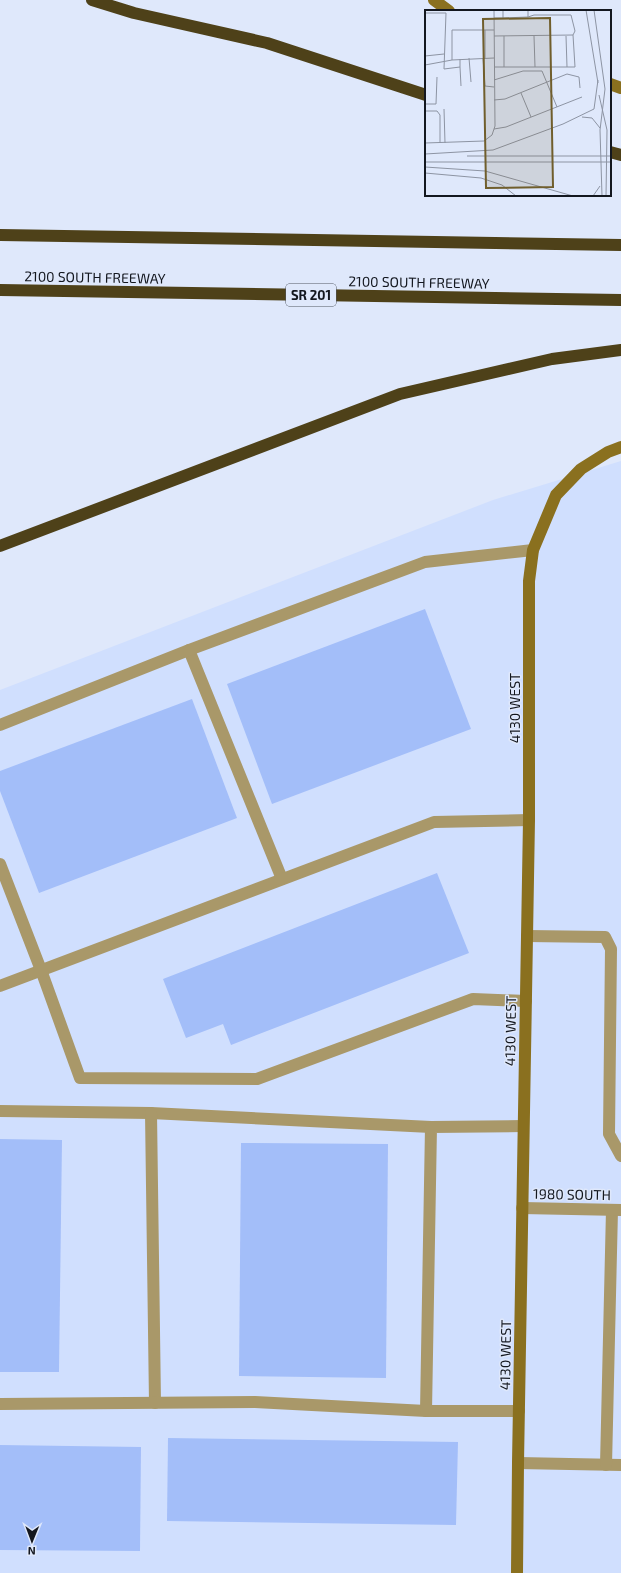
<svg xmlns="http://www.w3.org/2000/svg" width="621" height="1573" font-family="'Exo 2',sans-serif">
	<rect width="100%" height="100%" fill="#dfe8fb"/>
	<path fill="#d0dffe" d="M 621,461 L 621,1573 L 0,1573 L 0,690 L 493,500 Z"/>
	<g fill="#a3bef9">
		<path d="M 425,609 L 471,729 L 272,804 L 227,684 Z"/>
		<path d="M 192,699 L 237,818 L 39,893 L 0,791 L 0,771 Z"/>
		<path d="M 437,873 L 469,953 L 231,1045 L 223,1024 L 186,1038 L 163,979 Z"/>
		<path d="M 0,1139 L 62,1140 L 59,1372 L 0,1372 Z"/>
		<path d="M 241,1143 L 388,1144 L 386,1378 L 239,1376 Z"/>
		<path d="M 168,1438 L 458,1442 L 456,1525 L 167,1521 Z"/>
		<path d="M 0,1445 L 141,1447 L 140,1551 L 0,1550 Z"/>
	</g>
	<g fill="none" stroke-linecap="round" stroke-linejoin="round">
		<g stroke="#a99869" stroke-width="12">
			<path d="M 189,650 L 282,879"/>
			<path d="M 0,725 L 189,650 L 425,562 L 533,550"/>
			<path d="M 0,864 L 41,970 L 80,1078 L 257,1079 L 473,999 L 526,1001"/>
			<path d="M 527,936 L 605,937 L 611,949 L 609,1134 L 621,1156"/>
			<path d="M 0,986 L 434,822 L 529,820"/>
			<path d="M 0,1111 L 151,1113 L 431,1127"/>
			<path d="M 151,1113 L 155,1403"/>
			<path d="M 0,1404 L 255,1402 L 426,1411 L 519,1411"/>
			<path d="M 426,1411 L 431,1127 L 523,1126"/>
			<path d="M 518,1463 L 621,1465"/>
			<path d="M 606,1465 L 612,1210"/>
		</g>
		<path stroke="#a99869" stroke-width="12" d="M 522,1208 L 621,1210"/>
		<g stroke="#8a701f" stroke-width="12">
			<path d="M 434,0 L 449,11"/>
			<path d="M 610,84 L 621,88"/>
			<path d="M 517,1573 L 518,1463 L 529,820 L 529,581 L 533,550 L 556,495 L 581,469 L 608,452 L 621,447"/>
		</g>
		<g stroke="#4e4119" stroke-width="12">
			<path d="M 92,0 L 134,13 L 267,43 L 426,95"/>
			<path d="M 610,152 L 621,155"/>
			<path d="M 0,235 L 621,245"/>
			<path d="M 0,290 L 621,300"/>
			<path d="M 0,546 L 400,394 L 552,359 L 621,350"/>
		</g>
	</g>
	<g text-anchor="middle" dominant-baseline="central" stroke-width="3" stroke-linejoin="round" paint-order="stroke">
		<rect fill="#dfe8fb" stroke="#505661" stroke-width="1" x="286" y="284" width="50" height="22" rx="3"/>
		<g font-size="13" font-weight="bold" fill="#13171f">
			<text x="311" y="295">SR 201</text>
		</g>
		<g font-size="14" fill="#13171f" stroke="#dfe8fb">
			<text transform="translate(95 277) rotate(1)">2100 SOUTH FREEWAY</text>
			<text transform="translate(419 282) rotate(1)">2100 SOUTH FREEWAY</text>
			<text transform="translate(514 708) rotate(-90)">4130 WEST</text>
			<text transform="translate(510 1031) rotate(-89)">4130 WEST</text>
			<text transform="translate(572 1194) rotate(1)">1980 SOUTH</text>
			<text transform="translate(505 1355) rotate(-89)">4130 WEST</text>
		</g>
	</g>
	<g transform="translate(425 10)">
		<rect width="186" height="186" fill="#dfe8fb"/>
		<path fill="none" stroke="#8d94a3" stroke-width="1" d="M 29,0 L 50,0M 161,0 L 173,73M 169,0 L 180,79 L 175,120 L 177,186M 0,3 L 21,3 L 19,59 L 35,57 L 35,49M 69,8 L 78,8 L 78,0M 78,8 L 103,7 L 103,0M 69,26 L 148,25 L 150,21 L 146,5 L 109,5 L 103,7M 109,26 L 110,57M 141,26 L 142,57M 0,46 L 19,44M 44,48 L 46,72M 58,48 L 60,76 L 69,77M 60,48 L 60,20M 27,50 L 27,20 L 69,20M 0,55 L 27,50 L 69,48M 35,57 L 36,76M 69,57 L 79,57 L 79,26M 79,57 L 150,57 L 148,25M 69,70 L 98,61 L 117,61 L 132,97M 96,83 L 106,107M 174,85 L 182,120 L 181,186M 69,90 L 80,89 L 142,64 L 154,67 L 155,78M 0,94 L 11,94 L 12,67M 19,99 L 20,133M 0,101 L 12,101 L 15,105 L 15,133M 157,107 L 167,108 L 175,118M 69,119 L 81,117 L 157,87M 0,133 L 59,131 L 67,125 L 70,116 L 69,0M 0,144 L 68,140 L 138,114 L 169,99 L 173,70M 42,146 L 186,146M 0,152 L 186,152M 0,157 L 60,161 L 148,186M 0,163 L 56,168 L 77,175 L 91,186M 168,186 L 175,176"/>
		<path fill="#705e2c" fill-opacity="0.15" stroke="#705e2c" stroke-width="2" d="M 125,8 L 128,177 L 61,178 L 58,9 Z"/>
		<rect width="186" height="186" fill="none" stroke="#13171f" stroke-width="2"/>
	</g>
	<g transform="translate(32 1541) rotate(181)" stroke="#dfe8fb" stroke-width="3" paint-order="stroke">
	<path d="M0-3L7 15L0 10L-7 15Z" fill="#13171f"/>
	<text y="-6" font-size="11" font-weight="bold" text-anchor="middle" fill="#13171f">N</text>
	</g>
</svg>
